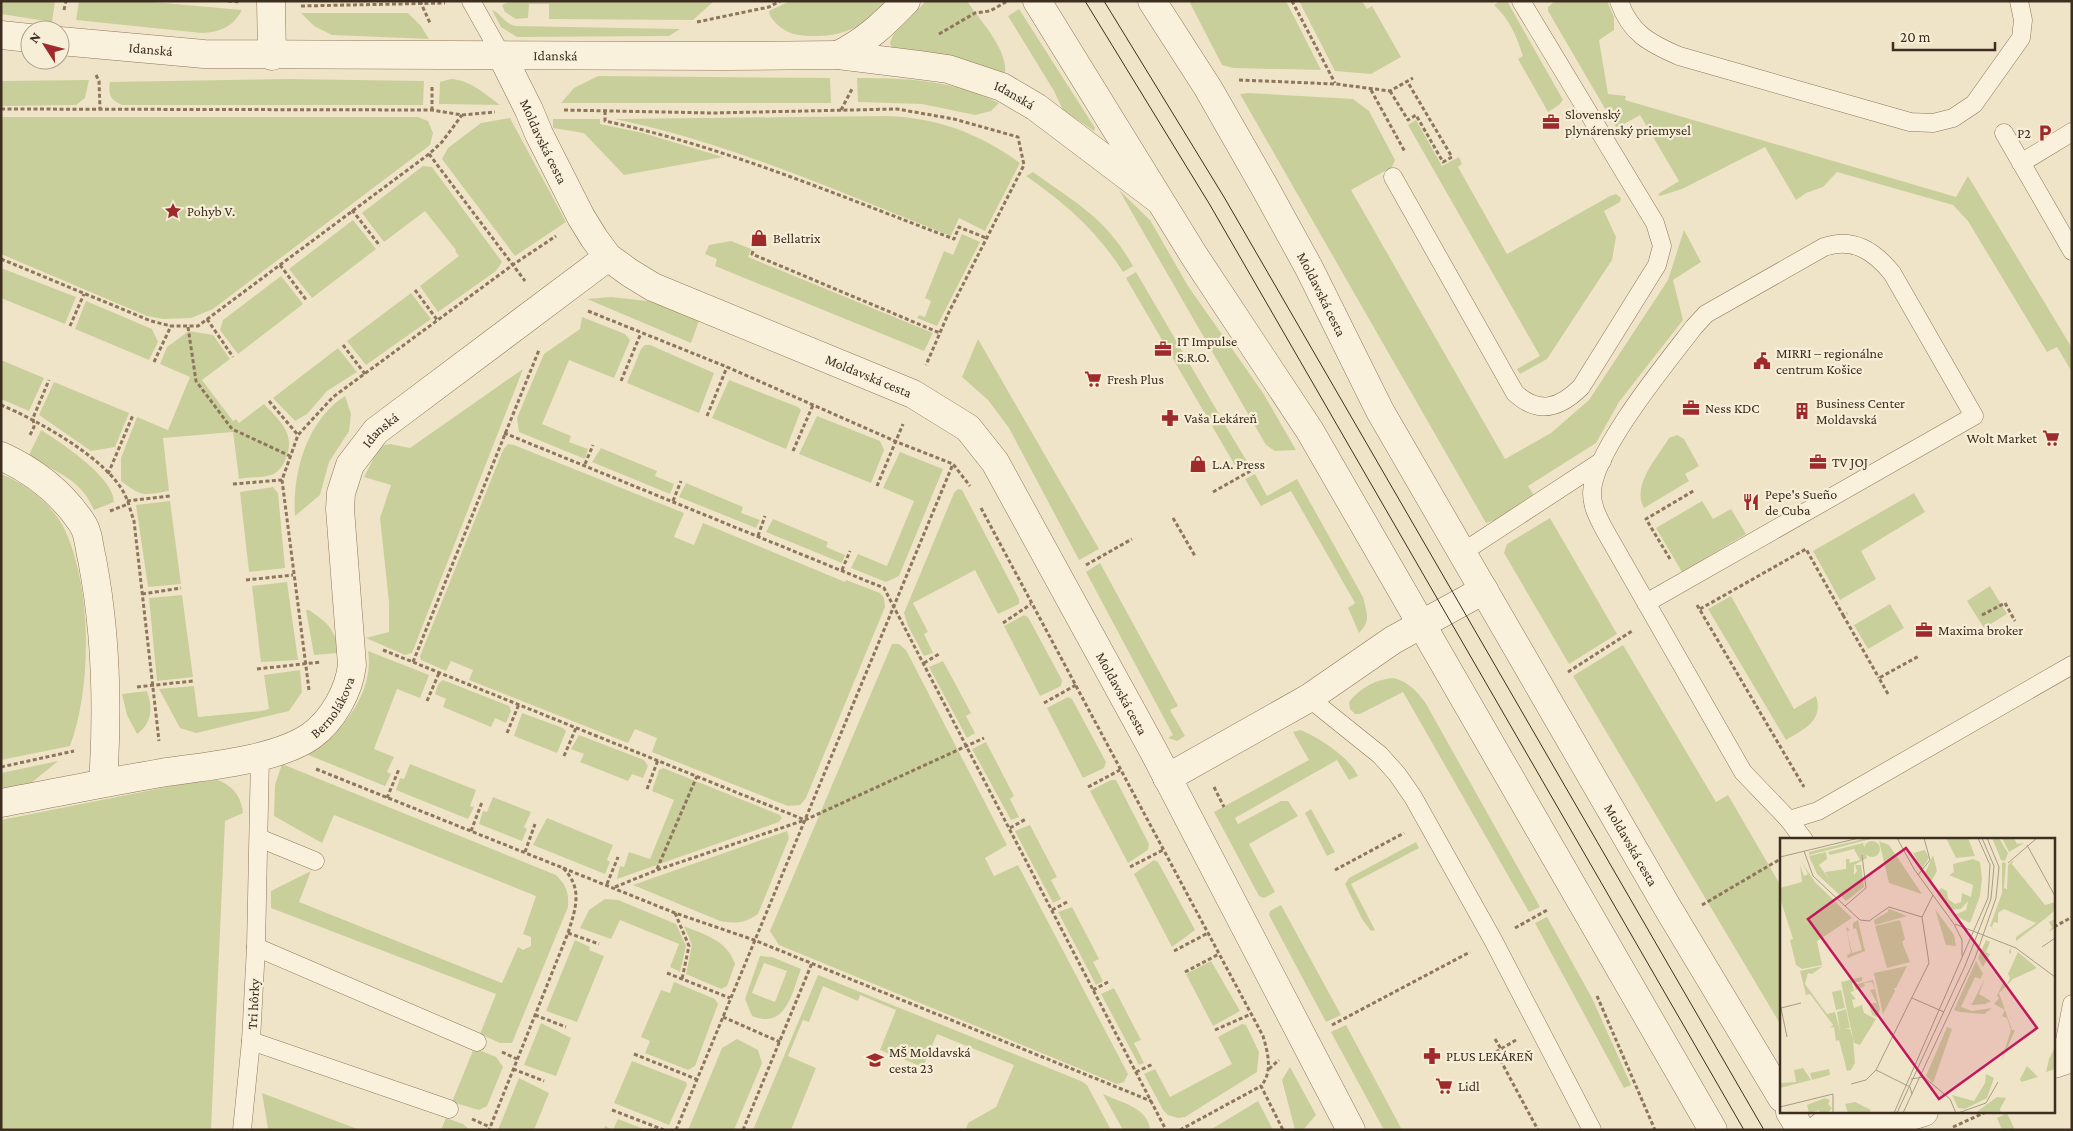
<svg xmlns="http://www.w3.org/2000/svg" width="2073" height="1131" font-family="'Crimson Pro',serif">
	<rect width="100%" height="100%" fill="#f0e4c8"/>
	<g fill="#c9cf9b" fill-rule="evenodd">
		<path d="M 1,1 L 55,1 L 52,22 L 1,14 Z"/>
		<path d="M 79,1 L 142,1 L 242,10 C 233,27 220,32 202,33 L 76,20 Z"/>
		<path d="M 511,1 L 714,1 L 693,20 L 549,19 L 549,4 L 529,4 L 528,18 L 516,19 L 505,12 L 502,5 Z"/>
		<path d="M 790,1 L 887,1 C 866,24 847,36 816,36 C 795,36 783,34 770,16 L 769,11 Z"/>
		<path d="M 926,1 L 967,1 C 981,22 1009,50 1005,76 L 892,49 L 890,43 L 893,35 Z"/>
		<path d="M 1189,1 L 1286,1 L 1321,70 L 1233,68 L 1222,65 Z"/>
		<path d="M 1299,1 L 1362,1 L 1367,9 L 1372,6 L 1401,57 L 1371,74 L 1335,71 Z"/>
		<path d="M 1500,1 L 1507,1 L 1563,100 L 1559,105 L 1548,112 L 1518,59 L 1523,56 C 1516,35 1510,20 1494,5 Z"/>
		<path d="M 1555,1 L 1607,1 L 1614,17 L 1614,30 L 1599,40 L 1608,94 L 1626,96 L 1625,100 L 1956,197 L 1968,176 L 2072,348 L 2072,372 L 2057,347 L 2047,352 L 1968,221 L 1953,205 L 1837,172 L 1823,187 L 1806,193 L 1796,200 L 1765,147 L 1682,189 L 1660,196 L 1658,194 L 1679,181 L 1640,115 L 1617,128 L 1614,124 L 1548,11 L 1548,7 Z"/>
		<path d="M 1019,9 L 1095,128 L 1094,131 L 1063,110 L 1054,91 L 1008,16 Z"/>
		<path d="M 492,10 C 501,13 503,23 516,26 L 680,29 L 669,36 L 517,37 L 501,27 Z"/>
		<path d="M 301,13 L 408,13 L 421,26 L 429,39 L 332,35 L 314,26 Z"/>
		<path d="M 598,76 L 830,78 L 831,103 L 561,103 L 574,88 Z"/>
		<path d="M 857,78 C 907,78 954,80 999,103 L 991,111 L 975,115 L 922,104 L 858,102 Z"/>
		<path d="M 289,79 L 424,81 L 423,105 L 122,105 C 110,100 108,94 110,82 Z"/>
		<path d="M 451,79 C 470,80 485,94 500,105 L 439,104 L 440,82 Z"/>
		<path d="M 89,80 L 85,98 L 76,105 L 1,106 L 1,81 Z"/>
		<path d="M 1248,93 L 1353,99 L 1369,111 L 1395,160 L 1392,167 L 1351,190 L 1505,459 L 1551,433 L 1589,400 L 1668,280 L 1684,230 L 1701,262 L 1673,280 L 1683,320 L 1619,402 L 1596,443 L 1528,486 L 1535,497 L 1498,519 L 1486,523 L 1240,94 Z"/>
		<path d="M 887,116 C 937,118 979,133 1020,163 L 985,231 L 959,218 L 951,236 C 841,193 731,143 615,119 Z"/>
		<path d="M 1,117 L 418,117 L 428,121 L 433,133 L 430,145 L 213,309 L 191,318 L 163,319 L 147,316 L 1,254 Z"/>
		<path d="M 510,118 L 566,222 L 515,256 L 442,159 L 448,148 L 481,123 Z"/>
		<path d="M 553,119 L 600,119 L 600,124 L 643,133 L 723,157 L 624,175 L 584,133 L 553,128 Z"/>
		<path d="M 1416,120 L 1442,166 L 1459,157 L 1462,164 L 1458,167 L 1507,254 L 1610,196 L 1616,194 L 1621,198 L 1620,202 L 1604,211 L 1616,237 L 1612,260 L 1547,359 L 1520,374 L 1517,369 L 1540,356 L 1408,125 Z"/>
		<path d="M 423,166 L 432,167 L 502,262 L 496,271 L 438,312 L 420,286 L 459,256 L 455,251 L 456,250 L 425,211 L 384,242 L 362,213 Z"/>
		<path d="M 1033,172 C 1076,203 1105,217 1133,266 L 1123,272 C 1097,231 1065,203 1026,176 Z"/>
		<path d="M 1119,190 L 1150,220 L 1188,286 L 1263,393 L 1296,450 L 1275,451 L 1266,445 Z"/>
		<path d="M 353,220 L 376,249 L 312,298 L 289,269 Z"/>
		<path d="M 962,234 L 980,242 L 937,326 L 917,318 L 919,315 L 925,317 L 931,301 L 925,298 L 944,251 L 953,255 Z"/>
		<path d="M 731,241 L 751,249 L 748,257 L 933,333 L 924,351 L 715,266 L 717,259 L 705,254 L 709,245 Z"/>
		<path d="M 1,268 L 76,297 L 65,324 L 1,298 Z"/>
		<path d="M 1136,272 L 1219,414 L 1208,419 L 1126,278 Z"/>
		<path d="M 281,276 L 303,304 L 238,354 L 220,330 L 223,320 Z"/>
		<path d="M 411,293 L 431,319 L 366,365 L 347,341 Z"/>
		<path d="M 611,297 L 656,302 L 700,318 L 691,343 L 587,299 Z"/>
		<path d="M 86,301 L 152,329 L 158,342 L 149,360 L 75,329 Z"/>
		<path d="M 582,317 L 625,334 L 630,340 L 614,378 L 569,360 L 542,424 L 571,436 L 569,442 L 588,449 L 585,459 L 519,432 L 517,418 L 544,354 L 580,329 Z"/>
		<path d="M 189,331 L 213,335 L 230,359 L 202,380 L 233,421 L 236,419 L 239,423 L 264,404 C 280,421 296,434 286,458 C 284,465 278,473 271,475 C 261,478 249,477 239,479 L 233,432 L 163,438 L 169,491 C 143,495 143,498 121,481 L 121,458 L 137,417 L 168,430 L 190,377 L 160,364 L 167,347 Z"/>
		<path d="M 978,339 L 1099,549 L 1079,560 L 1009,428 L 988,400 L 962,377 Z"/>
		<path d="M 645,345 L 650,345 L 714,373 L 699,413 L 627,383 L 641,349 Z"/>
		<path d="M 338,348 L 357,372 L 327,391 L 307,414 L 295,421 L 273,398 Z"/>
		<path d="M 1,360 L 44,378 L 29,411 L 1,399 Z"/>
		<path d="M 523,369 L 412,653 L 405,655 L 366,638 L 389,632 L 389,602 L 380,518 L 391,485 L 364,477 L 380,446 L 390,444 L 410,448 Z"/>
		<path d="M 729,380 L 798,407 L 801,410 L 786,449 L 712,418 Z"/>
		<path d="M 54,382 L 129,413 L 115,447 L 91,451 L 39,415 Z"/>
		<path d="M 345,396 L 351,414 L 349,431 L 329,462 L 320,495 L 295,516 C 292,473 307,420 345,396 Z"/>
		<path d="M 817,416 L 880,441 L 884,450 L 871,483 L 799,454 Z"/>
		<path d="M 1222,420 L 1248,463 L 1237,469 L 1212,426 Z"/>
		<path d="M 41,430 C 60,442 114,477 114,502 L 94,510 C 80,477 56,474 29,455 Z"/>
		<path d="M 1677,435 L 1684,439 L 1699,466 L 1685,474 L 1689,481 L 1644,508 C 1631,485 1658,457 1669,438 Z"/>
		<path d="M 508,444 L 514,445 L 684,513 L 674,537 L 694,545 L 703,523 L 845,582 L 846,580 L 880,593 L 884,598 L 885,607 L 806,798 L 800,805 L 788,806 L 652,752 L 657,738 L 635,729 L 628,743 L 469,680 L 473,670 L 451,661 L 446,671 L 421,660 L 420,656 L 503,450 Z"/>
		<path d="M 601,448 L 657,471 L 655,476 L 674,484 L 670,494 L 592,462 Z"/>
		<path d="M 900,452 L 943,469 L 899,576 L 886,582 L 851,568 L 858,554 L 887,566 L 914,501 L 883,488 Z"/>
		<path d="M 1,474 C 27,484 53,505 65,530 C 92,589 92,687 70,746 L 1,760 Z"/>
		<path d="M 1255,474 L 1267,496 L 1297,479 L 1363,597 C 1366,611 1372,621 1359,633 L 1348,608 L 1355,603 L 1291,491 L 1261,506 L 1245,479 Z"/>
		<path d="M 686,483 L 743,507 L 741,513 L 760,520 L 756,528 L 679,497 Z"/>
		<path d="M 273,487 L 278,493 L 285,568 L 249,572 L 240,492 Z"/>
		<path d="M 958,489 L 962,490 L 1019,599 L 1019,604 L 998,614 L 975,570 L 913,603 L 928,632 L 924,634 L 933,653 L 924,656 L 908,626 L 904,613 L 954,493 Z"/>
		<path d="M 1914,493 L 1925,512 L 1861,551 L 1876,579 L 1840,600 L 1813,551 Z"/>
		<path d="M 170,501 L 181,584 L 148,587 L 136,505 Z"/>
		<path d="M 1702,501 L 1713,519 L 1731,509 L 1746,534 L 1682,572 L 1656,528 Z"/>
		<path d="M 1550,518 L 1617,634 L 1569,664 L 1504,553 L 1507,544 Z"/>
		<path d="M 773,519 L 828,542 L 826,547 L 845,555 L 842,563 L 766,532 Z"/>
		<path d="M 1100,563 L 1178,706 L 1170,710 L 1185,736 L 1177,741 L 1168,738 L 1173,735 L 1086,572 Z"/>
		<path d="M 287,582 L 298,660 L 261,662 L 252,586 Z"/>
		<path d="M 1990,586 L 2007,614 L 1984,628 L 1967,601 Z"/>
		<path d="M 182,595 L 193,677 L 157,681 L 149,598 Z"/>
		<path d="M 1731,596 L 1794,709 L 1816,696 C 1824,721 1804,729 1786,740 L 1708,609 Z"/>
		<path d="M 1890,604 L 1904,628 L 1868,649 L 1854,625 Z"/>
		<path d="M 306,610 L 309,610 C 327,622 337,631 338,653 L 314,655 Z"/>
		<path d="M 1024,615 L 1028,617 L 1062,680 L 1061,686 L 1040,696 L 1004,626 Z"/>
		<path d="M 892,644 L 899,644 L 906,650 L 1007,845 L 985,858 L 994,876 L 1018,865 L 1128,1074 L 1124,1082 L 1117,1084 L 779,945 L 770,931 Z"/>
		<path d="M 1623,645 L 1716,802 L 1728,795 L 1782,888 L 1782,1027 L 1573,676 Z"/>
		<path d="M 368,651 L 429,675 L 420,698 L 397,689 L 374,749 L 394,757 L 387,772 L 391,774 L 385,786 L 306,754 C 341,736 375,692 368,651 Z"/>
		<path d="M 943,661 L 971,713 L 966,716 L 975,733 L 967,738 L 929,667 Z"/>
		<path d="M 300,670 L 302,692 L 289,711 L 196,733 L 180,728 L 159,689 L 194,686 L 198,717 L 261,711 L 269,709 L 264,675 Z"/>
		<path d="M 1394,678 C 1408,682 1416,690 1425,702 L 1540,907 L 1529,912 L 1403,692 L 1360,714 L 1355,714 L 1350,709 L 1349,702 C 1360,688 1376,679 1394,678 Z"/>
		<path d="M 443,680 L 509,706 L 511,711 L 506,723 L 495,718 L 491,727 L 443,707 L 446,699 L 435,694 L 438,684 Z"/>
		<path d="M 147,691 C 153,708 152,723 137,734 L 127,715 L 122,694 Z"/>
		<path d="M 1068,697 L 1072,699 L 1106,762 L 1104,768 L 1083,778 L 1047,708 Z"/>
		<path d="M 522,713 L 563,728 L 566,731 L 557,753 L 514,736 Z"/>
		<path d="M 1301,730 C 1321,739 1348,756 1358,776 L 1349,780 L 1337,760 L 1235,818 L 1238,824 L 1281,801 L 1288,801 L 1298,816 L 1249,844 L 1275,892 L 1264,898 L 1259,896 L 1214,812 L 1309,760 L 1293,732 Z"/>
		<path d="M 579,735 L 644,760 L 648,766 L 643,778 L 632,774 L 628,781 L 580,762 L 584,754 L 571,749 Z"/>
		<path d="M 986,742 L 1014,796 L 1010,799 L 1019,817 L 1011,820 L 972,749 Z"/>
		<path d="M 58,761 L 30,784 L 1,789 L 1,773 Z"/>
		<path d="M 282,764 L 556,875 C 566,885 569,892 568,907 L 512,1043 L 500,1043 L 480,1034 L 496,994 L 271,908 L 271,891 L 311,871 L 299,902 L 502,983 L 518,947 L 523,950 L 531,946 L 531,937 L 523,934 L 536,896 L 334,815 L 322,843 L 274,816 L 275,785 Z"/>
		<path d="M 410,764 L 476,790 L 470,806 L 474,807 L 468,819 L 396,790 L 400,778 L 404,779 Z"/>
		<path d="M 663,768 L 780,815 L 782,818 L 779,822 L 617,879 L 620,866 L 624,867 L 629,852 L 650,859 L 674,800 L 652,791 L 659,770 Z"/>
		<path d="M 212,778 C 231,784 241,794 243,813 L 225,821 L 211,1130 L 1,1130 L 1,820 Z"/>
		<path d="M 1111,780 L 1116,780 L 1149,844 L 1148,850 L 1128,863 L 1090,791 Z"/>
		<path d="M 493,797 L 531,812 L 524,827 L 527,829 L 522,841 L 479,824 L 483,811 L 487,812 Z"/>
		<path d="M 1311,809 L 1335,852 L 1327,856 L 1305,813 Z"/>
		<path d="M 547,818 L 613,845 L 607,860 L 610,862 L 605,874 L 533,845 Z"/>
		<path d="M 1030,825 L 1057,877 L 1051,880 L 1061,899 L 1053,903 L 1015,831 Z"/>
		<path d="M 787,831 L 789,838 L 758,914 C 745,923 736,924 720,921 L 633,885 Z"/>
		<path d="M 1416,842 L 1419,848 L 1351,884 L 1375,930 L 1371,931 L 1362,919 L 1345,884 L 1349,878 Z"/>
		<path d="M 1154,860 L 1158,862 L 1195,930 L 1172,947 L 1134,874 Z"/>
		<path d="M 605,899 L 618,900 L 676,924 L 686,946 L 680,972 L 670,967 L 679,944 L 620,920 L 611,939 L 580,928 L 589,910 Z"/>
		<path d="M 1281,905 L 1341,1015 L 1326,1022 L 1269,915 L 1270,911 Z"/>
		<path d="M 1072,907 L 1099,959 L 1093,962 L 1103,981 L 1096,985 L 1058,912 Z"/>
		<path d="M 1547,917 L 1592,998 L 1631,1085 L 1624,1088 L 1535,923 Z"/>
		<path d="M 684,926 C 705,935 727,940 735,964 L 727,986 L 721,989 L 686,974 L 692,945 Z"/>
		<path d="M 575,940 L 590,947 L 589,950 L 604,956 L 577,1022 L 546,1011 Z"/>
		<path d="M 760,956 L 772,957 L 801,969 C 792,993 786,1030 752,1016 L 745,999 ZM 764,963 L 787,971 L 775,1002 L 752,993 Z"/>
		<path d="M 1211,961 L 1240,1011 L 1213,1026 L 1186,974 Z"/>
		<path d="M 818,975 L 1081,1081 L 1087,1085 L 1111,1130 L 966,1129 L 968,1123 L 996,1107 L 1014,1065 L 937,1034 L 923,1067 L 880,1050 L 896,1010 L 860,995 L 858,1001 L 823,986 L 809,1022 L 803,1020 L 788,1056 L 816,1068 L 791,1130 L 753,1130 Z"/>
		<path d="M 674,982 L 715,999 L 718,1004 L 695,1066 L 688,1070 L 645,1053 L 650,1041 L 641,1037 L 661,990 L 670,993 Z"/>
		<path d="M 1114,988 L 1141,1040 L 1134,1043 L 1144,1063 L 1139,1065 L 1101,994 Z"/>
		<path d="M 541,1023 L 571,1038 L 556,1076 L 524,1065 Z"/>
		<path d="M 1242,1024 L 1246,1025 L 1259,1052 L 1257,1072 L 1185,1117 L 1178,1118 L 1168,1115 L 1163,1110 L 1144,1074 L 1155,1069 L 1170,1097 L 1232,1064 L 1218,1037 Z"/>
		<path d="M 1346,1025 L 1402,1130 L 1384,1130 L 1331,1032 Z"/>
		<path d="M 737,1039 L 758,1050 L 762,1063 L 734,1130 L 688,1130 L 722,1048 Z"/>
		<path d="M 474,1048 L 496,1057 L 503,1067 L 487,1106 L 479,1110 L 452,1102 Z"/>
		<path d="M 632,1061 L 686,1082 L 687,1085 L 669,1125 L 614,1103 Z"/>
		<path d="M 1290,1067 L 1316,1115 L 1303,1130 L 1295,1130 L 1282,1080 Z"/>
		<path d="M 519,1078 L 549,1093 L 534,1130 L 498,1130 Z"/>
		<path d="M 262,1093 L 360,1130 L 270,1130 L 268,1129 Z"/>
		<path d="M 1103,1094 C 1120,1102 1149,1108 1150,1130 L 1123,1130 Z"/>
		<path d="M 1258,1101 L 1273,1130 L 1210,1130 Z"/>
		<path d="M 2007,1113 L 2015,1130 L 2002,1130 L 1997,1118 Z"/>
		<path d="M 446,1118 L 463,1124 L 470,1130 L 441,1130 Z"/>
		<path d="M 618,1119 L 646,1130 L 603,1130 L 605,1126 L 613,1130 Z"/>
	</g>
	<g fill="none" stroke-linecap="round" stroke-linejoin="round">
		<g stroke="#8d765c" stroke-width="19">
			<g id="service">
				<path d="M 471,1 L 502,56"/>
				<path d="M 1619,1 C 1630,33 1649,43 1679,56 L 1910,122 L 1933,123 L 1953,118 L 1974,104 L 2021,38 L 2023,20 L 2019,1"/>
				<path d="M 2004,133 L 2072,251"/>
				<path d="M 2021,163 L 2072,132"/>
				<path d="M 1393,177 L 1515,393 C 1539,415 1560,408 1581,387 L 1657,265 L 1662,246 L 1655,223 L 1521,1"/>
				<path d="M 1463,552 L 1602,461"/>
				<path d="M 1646,603 L 1974,416 L 1892,273 C 1874,251 1853,237 1824,247 L 1706,314 L 1694,327 C 1668,361 1592,453 1592,493 C 1592,507 1598,517 1604,529 L 1743,772 L 1789,820"/>
				<path d="M 1309,698 L 1380,755 L 1397,774 L 1413,797 L 1493,940 L 1592,1130"/>
				<path d="M 260,756 L 256,947 L 251,1041 L 449,1109"/>
				<path d="M 259,838 L 315,861"/>
				<path d="M 1804,840 L 1789,820 L 1818,811 L 2072,665"/>
				<path d="M 256,947 L 477,1042"/>
				<path d="M 2061,1061 L 2072,1004"/>
				<path d="M 242,1130 L 251,1041"/>
			</g>
		</g>
		<g stroke="#8d765c" stroke-width="29">
			<g id="minor">
				<path d="M 271,1 L 272,56"/>
				<path d="M 1,35 L 30,38"/>
				<path id="s1" d="M 60,41 L 204,54 L 725,56 L 838,55 L 919,65 L 948,69 L 1002,87 L 1036,107 L 1159,200"/>
				<path d="M 838,55 C 866,41 885,23 906,1"/>
				<path id="s2" d="M 502,56 L 529,110 L 539,134 L 581,217 L 594,238 L 608,257 L 630,273 L 653,287 L 913,394 L 968,428 L 995,462 L 1153,750 L 1351,1130"/>
				<path d="M 1,456 C 34,471 62,493 82,523 C 89,533 89,548 92,559 C 106,632 108,709 103,783"/>
				<path d="M 1167,778 L 1309,698 L 1393,640 L 1484,590"/>
				<path id="s3" d="M 1,803 C 55,793 108,782 161,773 C 205,766 275,761 311,736 C 333,720 349,691 352,665 L 340,509 L 341,493 L 350,465 L 376,431 L 608,257"/>
				<path d="M 2054,1064 L 2072,1058"/>
				<path d="M 1817,1130 L 1830,1120 C 1863,1126 1892,1123 1924,1112"/>
			</g>
		</g>
		<g stroke="#8d765c" stroke-width="29">
			<g id="tertiary">
				<path d="M 1037,1 L 1195,257 L 1310,431 L 1713,1130"/>
				<path id="s4" d="M 1152,1 L 1208,88 L 1264,186 L 1309,268 L 1380,411 L 1666,905 L 1782,1098"/>
				<path d="M 1790,1112 L 1801,1130"/>
			</g>
		</g>
		<g stroke="#8d765c" stroke-width="3" stroke-dasharray="4 2.5" stroke-linecap="butt">
			<path d="M 228,1 L 240,2"/>
			<path d="M 420,1 L 430,23"/>
			<path d="M 1292,1 L 1335,83"/>
			<path d="M 301,6 L 445,3"/>
			<path d="M 64,10 L 66,1"/>
			<path d="M 697,22 L 769,7 L 780,1"/>
			<path d="M 939,34 L 975,13 L 990,11 L 1006,2"/>
			<path d="M 96,75 L 99,81 L 100,109"/>
			<path d="M 1239,80 L 1336,84 L 1390,91 L 1413,78"/>
			<path d="M 432,87 L 432,110"/>
			<path d="M 1371,90 L 1405,152"/>
			<path d="M 1390,91 L 1408,120 L 1416,115 L 1443,162 L 1452,157 L 1407,81"/>
			<path d="M 1,109 L 432,110 L 462,115 L 495,112"/>
			<path d="M 564,110 L 712,113 L 897,109 L 954,119 L 1018,137 L 1024,165 L 949,312 L 926,365"/>
			<path d="M 841,110 L 852,89"/>
			<path d="M 605,111 L 605,121 C 726,147 839,196 954,239 L 959,227 L 986,238"/>
			<path d="M 429,154 L 525,281"/>
			<path d="M 352,210 L 380,246"/>
			<path d="M 753,251 L 752,254 L 940,333"/>
			<path d="M 1,259 L 151,321 L 171,326 L 198,326 L 429,154 L 442,142 L 462,115"/>
			<path d="M 280,265 L 307,301"/>
			<path d="M 415,290 L 438,321"/>
			<path d="M 588,311 L 727,367 L 897,442 L 953,464 L 970,486"/>
			<path d="M 207,319 L 233,357"/>
			<path d="M 70,326 L 84,294"/>
			<path d="M 188,327 L 196,381 L 232,429 L 290,456"/>
			<path d="M 343,345 L 365,374"/>
			<path d="M 154,362 L 171,326"/>
			<path d="M 621,381 L 641,333"/>
			<path d="M 269,401 L 298,435"/>
			<path d="M 1,405 C 37,420 108,459 125,495 C 129,503 131,513 134,521 L 159,741"/>
			<path d="M 707,416 L 727,367"/>
			<path d="M 504,433 L 884,588 L 1166,1130"/>
			<path d="M 30,435 L 34,427 L 33,418 L 49,380"/>
			<path d="M 793,451 L 813,405"/>
			<path d="M 585,464 L 593,445"/>
			<path d="M 108,474 L 133,415"/>
			<path d="M 233,484 L 282,480"/>
			<path d="M 877,486 L 903,424"/>
			<path d="M 1213,492 L 1261,465"/>
			<path d="M 127,501 L 170,496"/>
			<path d="M 673,501 L 681,481"/>
			<path d="M 981,508 L 1263,1036 C 1268,1053 1273,1072 1261,1086 L 1283,1130"/>
			<path d="M 110,511 L 128,504"/>
			<path d="M 1173,518 L 1195,556"/>
			<path d="M 758,536 L 765,516"/>
			<path d="M 1670,559 L 1646,519 L 1695,490"/>
			<path d="M 1086,565 L 1132,539"/>
			<path d="M 842,570 L 850,551"/>
			<path d="M 246,580 L 293,575"/>
			<path d="M 142,594 L 181,588"/>
			<path d="M 1697,605 L 1804,787"/>
			<path d="M 1700,609 L 1806,549 L 1843,615 L 1847,613"/>
			<path d="M 1843,615 L 1879,678"/>
			<path d="M 1982,615 L 2005,603 L 2015,621"/>
			<path d="M 1003,623 L 1031,604"/>
			<path d="M 383,650 L 805,820"/>
			<path d="M 413,662 L 539,350"/>
			<path d="M 924,663 L 939,654"/>
			<path d="M 257,669 L 321,662"/>
			<path d="M 1568,672 L 1632,631"/>
			<path d="M 137,687 L 193,681"/>
			<path d="M 309,690 L 282,480 L 298,435 L 333,397 L 514,264 L 556,236"/>
			<path d="M 1888,694 L 1879,678 L 1919,656"/>
			<path d="M 427,701 L 439,673"/>
			<path d="M 1044,703 L 1076,685"/>
			<path d="M 507,733 L 519,704"/>
			<path d="M 564,756 L 576,728"/>
			<path d="M 1,767 L 74,751"/>
			<path d="M 316,769 L 563,868 C 583,888 576,908 568,933 L 489,1130"/>
			<path d="M 1088,787 L 1120,770"/>
			<path d="M 1214,787 L 1224,807"/>
			<path d="M 647,789 L 658,760"/>
			<path d="M 387,798 L 399,769"/>
			<path d="M 1010,828 L 1026,819"/>
			<path d="M 471,831 L 482,802"/>
			<path d="M 525,852 L 535,824"/>
			<path d="M 1130,867 L 1163,850"/>
			<path d="M 563,868 L 675,913 L 754,940 L 1151,1101"/>
			<path d="M 657,869 L 697,776"/>
			<path d="M 1335,870 L 1404,833"/>
			<path d="M 607,884 L 618,857"/>
			<path d="M 615,887 L 657,870 L 805,820 L 984,738"/>
			<path d="M 1702,905 L 1782,858"/>
			<path d="M 1052,910 L 1069,901"/>
			<path d="M 675,913 L 689,946 L 682,979"/>
			<path d="M 2054,927 L 2072,917"/>
			<path d="M 1515,928 L 1549,909"/>
			<path d="M 568,933 L 599,944"/>
			<path d="M 1174,951 L 1208,933"/>
			<path d="M 1185,972 L 1219,954"/>
			<path d="M 667,973 L 730,998"/>
			<path d="M 1093,990 L 1110,981"/>
			<path d="M 1597,996 L 1655,1130"/>
			<path d="M 535,1015 L 566,1027"/>
			<path d="M 723,1017 L 780,1042"/>
			<path d="M 1332,1025 L 1470,952"/>
			<path d="M 1215,1030 L 1251,1014"/>
			<path d="M 1495,1039 L 1501,1049"/>
			<path d="M 1516,1040 L 1496,1052 L 1538,1130"/>
			<path d="M 502,1052 L 517,1059"/>
			<path d="M 634,1054 L 696,1079"/>
			<path d="M 513,1069 L 544,1081"/>
			<path d="M 1269,1069 L 1279,1060"/>
			<path d="M 1136,1072 L 1153,1064"/>
			<path d="M 612,1110 L 664,1130"/>
			<path d="M 472,1119 L 490,1127"/>
			<path d="M 1953,1127 L 1986,1112"/>
			<path d="M 676,1130 L 953,464"/>
			<path d="M 743,1130 L 812,963"/>
			<path d="M 1180,1130 L 1261,1086"/>
		</g>
		<use href="#service" stroke="#faf1dc" stroke-width="18"/>
		<use href="#minor" stroke="#faf1dc" stroke-width="28"/>
		<use href="#tertiary" stroke="#faf1dc" stroke-width="28"/>
		<g stroke="#3d2e20" stroke-width="1">
			<path d="M 1085,1 L 1210,205 L 1744,1130"/>
			<path d="M 1104,1 L 1224,197 L 1764,1130"/>
		</g>
	</g>
	<defs>
		<g id="office-bare" transform="scale(1.35)"><path d="M-6-3h4V-5.5h4V-3h4V5H-6ZM-1-4.5V-3h2v-1.5ZM-6 0V1H6V0Z" fill="#9e2a2b" stroke="#f7eed8" stroke-width="2.5" paint-order="stroke"/></g>
		<g id="parking-bare" transform="scale(1.35)"><path d="M-3.5-5.5H1a3.5 3.5 0 0 1 0 7H-1V5.5H-3.5ZM-1-3.4V-.6H.8a1.4 1.4 0 0 0 0-2.8Z" fill="#9e2a2b" stroke="#f7eed8" stroke-width="2.5" paint-order="stroke"/></g>
		<g id="sight-bare" transform="scale(1.35)"><path d="M0-6L1.8-2.2L6-1.7L2.9 1.2L3.7 5.4L0 3.3L-3.7 5.4L-2.9 1.2L-6-1.7L-1.8-2.2Z" fill="#9e2a2b" stroke="#f7eed8" stroke-width="2.5" paint-order="stroke"/></g>
		<g id="shop-bare" transform="scale(1.35)"><path d="M-5-2.5h2.3a2.7 3.5 0 0 1 5.4 0H5L5.5 6h-11ZM-1.5-2.5h3a1.5 2.3 0 0 0-3 0Z" fill="#9e2a2b" stroke="#f7eed8" stroke-width="2.5" paint-order="stroke"/></g>
		<g id="civic-bare" transform="scale(1.35)"><path d="M-.6-6.5H3V-4.5H.6V-3L4-1V1h2V6H-6V1h2V-1L-.6-3ZM-1.2 2.5V6h2.4V2.5Z" fill="#9e2a2b" stroke="#f7eed8" stroke-width="2.5" paint-order="stroke"/></g>
		<g id="supermarket-bare" transform="scale(1.35)"><path d="M-6-5.5h2.5l.6 2H6L4.5 2H-2.5L-4.4-4H-6ZM-1.5 3.2a1.3 1.3 0 1 0 .1 0ZM3 3.2a1.3 1.3 0 1 0 .1 0Z" fill="#9e2a2b" stroke="#f7eed8" stroke-width="2.5" paint-order="stroke"/></g>
		<g id="building-bare" transform="scale(1.35)"><path d="M-4-6H4V6H1V3H-1V6H-4ZM-2.5-4.3h1.7v1.8h-1.7ZM.8-4.3h1.7v1.8H.8ZM-2.5-1h1.7V.8h-1.7ZM.8-1h1.7V.8H.8Z" fill="#9e2a2b" stroke="#f7eed8" stroke-width="2.5" paint-order="stroke"/></g>
		<g id="pharmacy-bare" transform="scale(1.35)"><path d="M-2-6h4v4h4v4h-4v4h-4v-4h-4v-4h4Z" fill="#9e2a2b" stroke="#f7eed8" stroke-width="2.5" paint-order="stroke"/></g>
		<g id="restaurant-bare" transform="scale(1.35)"><path d="M-5-6h1v4h1v-4h1v4h1v-4h1v5L-1.5 .5V6h-2V.5L-5-1ZM5-6V6H3V1.5H1.5Q1.5-4 5-6Z" fill="#9e2a2b" stroke="#f7eed8" stroke-width="2.5" paint-order="stroke"/></g>
		<g id="school-bare" transform="scale(1.35)"><path d="M0-5L7-2L0 1L-7-2ZM-4 1L0 2.5L4 1V4Q0 6-4 4Z" fill="#9e2a2b" stroke="#f7eed8" stroke-width="2.5" paint-order="stroke"/></g>
	</defs>
	<g fill-rule="evenodd">
		<use href="#office-bare" x="1551" y="122"/>
		<use href="#parking-bare" x="2045" y="133"/>
		<use href="#sight-bare" x="173" y="211"/>
		<use href="#shop-bare" x="759" y="238"/>
		<use href="#office-bare" x="1163" y="349"/>
		<use href="#civic-bare" x="1762" y="361"/>
		<use href="#supermarket-bare" x="1093" y="379"/>
		<use href="#office-bare" x="1691" y="408"/>
		<use href="#building-bare" x="1802" y="411"/>
		<use href="#pharmacy-bare" x="1170" y="418"/>
		<use href="#supermarket-bare" x="2051" y="438"/>
		<use href="#office-bare" x="1818" y="462"/>
		<use href="#shop-bare" x="1198" y="464"/>
		<use href="#restaurant-bare" x="1751" y="502"/>
		<use href="#office-bare" x="1924" y="630"/>
		<use href="#pharmacy-bare" x="1432" y="1056"/>
		<use href="#school-bare" x="875" y="1060"/>
		<use href="#supermarket-bare" x="1444" y="1086"/>
	</g>
	<g text-anchor="middle" dominant-baseline="central" stroke-width="4.5" stroke-linejoin="round" paint-order="stroke">
		<g font-size="14" fill="#3d2e20" stroke="#f7eed8">
			<text stroke="none"><textPath href="#s1" startOffset="91">Idanská</textPath></text>
			<text stroke="none"><textPath href="#s1" startOffset="496">Idanská</textPath></text>
			<text stroke="none"><textPath href="#s1" startOffset="961">Idanská</textPath></text>
			<text stroke="none"><textPath href="#s2" startOffset="95">Moldavská cesta</textPath></text>
			<text stroke="none"><textPath href="#s4" startOffset="339">Moldavská cesta</textPath></text>
			<text stroke="none"><textPath href="#s2" startOffset="515">Moldavská cesta</textPath></text>
			<text stroke="none"><textPath href="#s3" startOffset="651">Idanská</textPath></text>
			<text stroke="none"><textPath href="#s2" startOffset="935">Moldavská cesta</textPath></text>
			<text stroke="none"><textPath href="#s3" startOffset="355">Bernolákova</textPath></text>
			<text stroke="none"><textPath href="#s4" startOffset="971">Moldavská cesta</textPath></text>
			<text transform="translate(253 1004) rotate(-87)">Tri hôrky</text>
		</g>
		<g font-size="14" fill="#3d2e20" stroke="#f7eed8" text-anchor="start">
			<text x="1565" y="114">Slovenský<tspan x="1565" dy="16">plynárenský priemysel</tspan></text>
			<text x="2031" y="133" text-anchor="end">P2</text>
			<text x="187" y="211">Pohyb V.</text>
			<text x="773" y="238">Bellatrix</text>
			<text x="1177" y="341">IT Impulse<tspan x="1177" dy="16">S.R.O.</tspan></text>
			<text x="1776" y="353">MIRRI – regionálne<tspan x="1776" dy="16">centrum Košice</tspan></text>
			<text x="1107" y="379">Fresh Plus</text>
			<text x="1816" y="403">Business Center<tspan x="1816" dy="16">Moldavská</tspan></text>
			<text x="1705" y="408">Ness KDC</text>
			<text x="1184" y="418">Vaša Lekáreň</text>
			<text x="2037" y="438" text-anchor="end">Wolt Market</text>
			<text x="1832" y="462">TV JOJ</text>
			<text x="1212" y="464">L.A. Press</text>
			<text x="1765" y="494">Pepe's Sueño<tspan x="1765" dy="16">de Cuba</tspan></text>
			<text x="1938" y="630">Maxima broker</text>
			<text x="889" y="1052">MŠ Moldavská<tspan x="889" dy="16">cesta 23</tspan></text>
			<text x="1446" y="1056">PLUS LEKÁREŇ</text>
			<text x="1458" y="1086">Lidl</text>
		</g>
	</g>
	<g transform="translate(1780 838)">
		<rect width="275" height="275" fill="#f0e4c8"/>
		<path d="M 87,0 L 91,1 L 29,17 L 29,14 ZM 166,0 L 188,0 L 195,18 L 176,20 ZM 212,0 L 219,0 L 228,15 L 225,23 L 221,22 ZM 222,0 L 234,0 L 237,6 L 244,5 L 229,14 ZM 99,3 L 109,7 L 142,56 L 109,45 ZM84 11a8 8 0 1 1 16 0a8 8 0 1 1-16 0ZM 83,5 L 87,20 L 74,27 L 74,37 L 77,33 L 75,27 L 81,27 L 84,49 L 66,63 L 37,36 L 29,18 L 46,14 L 47,21 L 39,27 L 49,41 L 45,34 L 66,31 L 66,21 L 70,21 L 69,25 L 80,22 L 74,11 L 50,17 L 48,14 ZM 145,12 L 149,20 L 142,31 L 133,15 ZM 153,17 L 157,33 L 151,44 L 145,35 ZM 193,21 L 200,24 L 202,41 L 200,58 L 190,85 L 174,77 L 186,72 L 188,63 L 181,71 L 170,72 L 157,55 L 161,50 L 167,53 L 168,61 L 175,66 L 181,64 L 182,55 L 191,59 L 193,47 L 169,37 L 174,34 L 173,26 ZM 234,22 L 232,26 L 265,67 L 275,64 L 275,72 L 266,80 L 269,84 L 275,81 L 275,90 L 269,94 L 272,89 L 266,80 L 236,103 L 236,99 L 256,85 L 224,71 L 218,75 L 218,85 L 214,84 L 212,89 L 223,97 L 210,88 L 222,55 L 222,24 L 226,25 L 224,50 L 227,51 L 228,27 ZM 21,23 L 35,44 L 72,80 L 37,103 L 42,127 L 22,131 L 16,127 L 10,102 L 13,101 L 0,60 L 0,50 L 22,44 L 20,27 L 24,38 L 28,36 ZM 108,71 L 112,72 L 127,78 L 95,87 L 94,82 L 108,74 ZM 155,71 L 174,97 L 176,108 L 166,107 ZM 78,82 L 85,113 L 68,120 L 67,117 L 71,115 L 66,89 L 70,92 L 67,93 L 72,115 L 82,112 L 76,90 L 73,91 L 73,85 ZM 120,82 L 125,101 L 122,104 L 130,124 L 107,130 L 95,88 ZM 206,102 L 229,113 L 231,110 L 231,115 L 229,116 L 229,113 L 210,104 L 206,114 L 210,116 L 203,129 L 198,120 ZM 238,114 L 257,130 L 233,141 L 219,155 L 232,192 L 235,192 L 221,224 L 231,192 L 227,180 L 222,178 L 225,172 L 214,166 L 219,160 L 217,158 L 223,145 L 227,146 L 230,140 L 228,136 ZM 196,123 L 203,136 L 200,141 L 195,139 L 181,169 L 192,173 L 212,170 L 204,176 L 180,174 L 174,172 ZM 43,128 L 32,136 L 28,135 L 25,146 L 47,176 L 55,174 L 60,193 L 57,174 L 66,171 L 70,190 L 64,191 L 70,191 L 73,201 L 75,225 L 71,232 L 67,233 L 59,202 L 56,203 L 54,189 L 50,190 L 53,187 L 30,156 L 26,157 L 20,133 ZM 127,128 L 116,150 L 114,150 L 115,153 L 103,176 L 94,135 ZM 82,139 L 82,143 L 72,145 L 74,153 L 70,154 L 76,161 L 72,162 L 74,170 L 82,167 L 84,175 L 96,181 L 80,207 L 74,205 L 61,144 ZM 205,140 L 199,156 L 211,163 L 205,166 L 192,167 L 189,165 L 192,166 ZM 93,142 L 100,172 L 97,179 L 92,177 L 89,165 L 97,165 L 90,152 L 95,151 L 92,144 L 84,145 L 85,148 L 76,152 L 74,147 ZM 61,152 L 65,170 L 56,172 L 52,154 ZM 167,189 L 172,191 L 153,245 L 146,238 ZM 274,211 L 275,231 L 266,234 L 269,221 ZM 247,228 L 258,239 L 241,244 L 240,241 ZM 23,230 L 31,242 L 0,250 L 0,245 L 16,244 L 14,232 ZM 49,231 L 50,237 L 32,242 L 30,235 ZM 206,236 L 214,240 L 207,260 L 185,271 L 178,270 L 172,257 L 194,263 L 205,245 ZM 217,259 L 226,260 L 220,271 L 221,275 L 195,275 ZM 45,260 L 50,262 L 48,266 L 52,270 L 48,275 L 40,275 L 39,272 L 29,275 L 27,267 ZM 75,264 L 91,272 L 89,275 L 68,275 L 65,266 Z" fill="#c9cf9b"/>
		<path fill="none" stroke="#a89b85" stroke-width="1" d="M 117,0 L 134,31 L 174,86 L 182,102 L 182,118M 247,7 L 275,58M 24,13 L 33,38 L 80,82 L 89,83 L 109,69 L 142,79M 0,19 L 79,0M 228,25 L 257,0M 138,37 L 150,22 L 144,0M 65,68 L 86,50 L 82,17M 175,86 L 236,110 L 275,139M 262,109 L 275,100M 132,160 L 164,174M 0,164 L 1,170 L 21,165M 1,170 L 7,199M 96,232 L 149,125 L 142,79 L 153,57M 131,241 L 144,239 L 170,261 L 176,275M 71,246 L 86,242 L 96,232 L 130,249 L 132,256M 0,269 L 53,256 L 53,275M 114,275 L 208,60 L 210,27 L 198,0M 117,275 L 185,128 L 211,61 L 214,28 L 202,0M 123,275 L 195,120 L 216,60 L 219,29 L 207,0M 178,275 L 206,265 L 218,244"/>
		<path fill="#c2185b" fill-opacity="0.15" stroke="#c2185b" stroke-width="2.5" d="M 126,10 L 257,190 L 159,261 L 28,81 Z"/>
		<rect width="275" height="275" fill="none" stroke="#3d2e20" stroke-width="2.5"/>
	</g>
	<rect width="2073" height="1131" fill="none" stroke="#3d2e20" stroke-width="5"/>
	<g transform="translate(45 45) rotate(306)"><circle r="24" fill="#f7eed8" stroke="#ada18e"/>
	<path d="M0-4L9 19L0 12L-9 19Z" fill="#9e2a2b"/>
	<text y="-8" font-size="14" font-weight="bold" text-anchor="middle" fill="#3d2e20">N</text>
	</g>
	<path d="M1893 42v8h102v-8" fill="none" stroke="#3d2e20" stroke-width="2.5"/>
	<text x="1900" y="42" font-size="15" fill="#3d2e20" stroke="#f7eed8" stroke-width="4" paint-order="stroke">20 m</text>
</svg>
